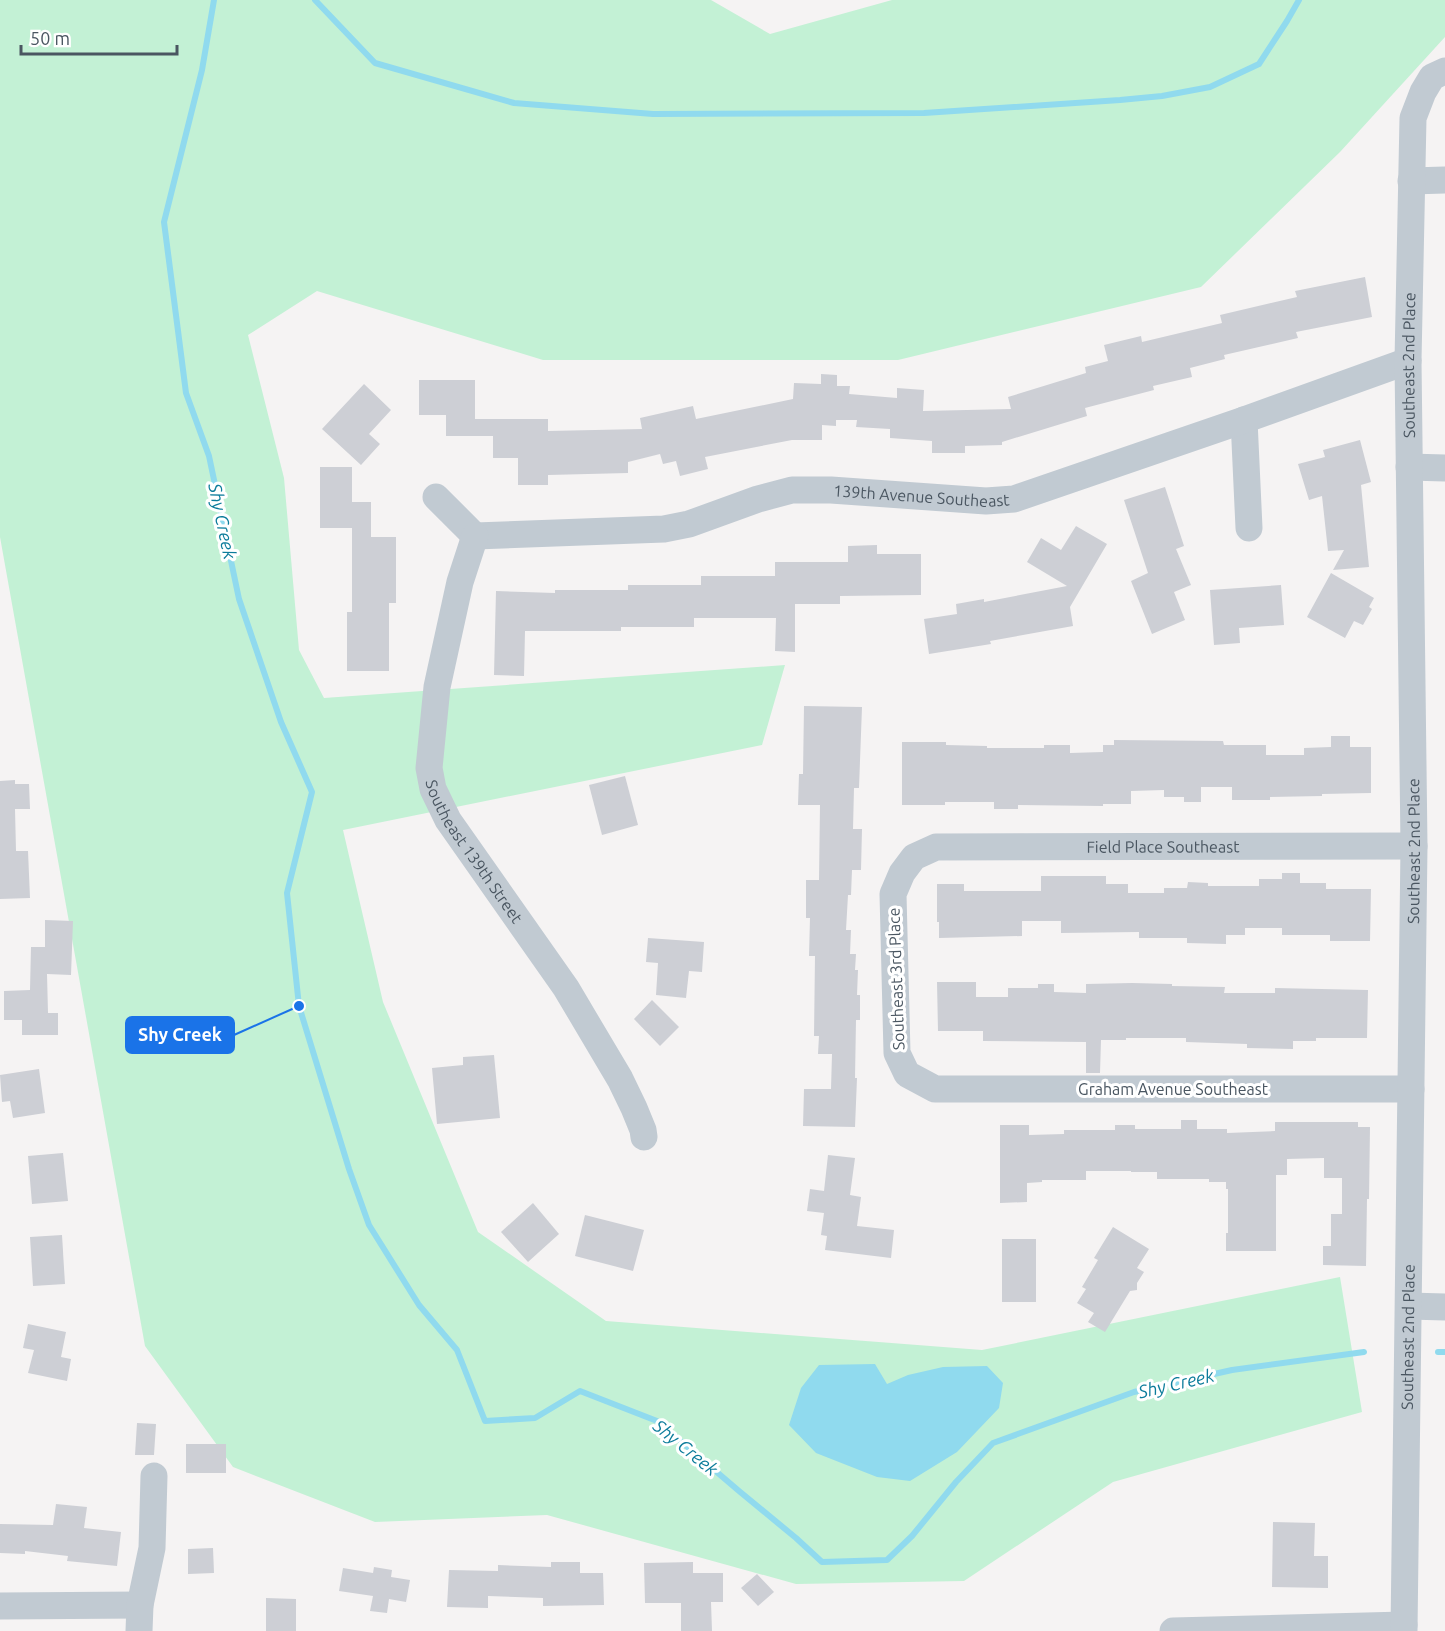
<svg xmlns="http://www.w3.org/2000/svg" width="1445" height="1631" font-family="Ubuntu,sans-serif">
	<rect width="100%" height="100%" fill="#f5f3f3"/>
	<path fill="#c3f1d5" d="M 0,0 L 711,0 L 770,34 L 892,0 L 1445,0 L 1445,37 L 1340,152 L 1201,287 L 898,360 L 543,360 L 317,291 L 248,335 L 284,478 L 299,650 L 324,698 L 785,665 L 762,745 L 343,830 L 383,1002 L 478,1232 L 606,1321 L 982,1350 L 1340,1277 L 1362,1412 L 1113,1482 L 964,1581 L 796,1584 L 547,1515 L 375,1522 L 233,1467 L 145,1346 L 0,537 Z"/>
	<path fill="#90daee" d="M 875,1364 L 887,1384 L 908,1375 L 943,1367 L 987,1366 L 1003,1383 L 999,1408 L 957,1452 L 910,1481 L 877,1477 L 816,1453 L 789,1425 L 801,1388 L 819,1365 Z"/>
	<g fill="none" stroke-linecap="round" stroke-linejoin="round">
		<g stroke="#90daee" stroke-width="6">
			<path d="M 214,0 L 202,70 L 164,222 L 186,393 L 209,456 L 239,599 L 281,722 L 312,792 L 287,893 L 299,1006 L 349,1169 L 369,1225 L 419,1305 L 457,1350 L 485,1421 L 535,1418 L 580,1391 L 657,1421 L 739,1491 L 796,1538 L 822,1562 L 887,1560 L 912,1536 L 956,1482 L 993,1443 L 1134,1392 L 1232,1370 L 1364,1352"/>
			<path d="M 315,0 L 375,63 L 514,103 L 653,114 L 924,113 L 1120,100 L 1162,96 L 1210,87 L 1259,64 L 1287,21 L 1299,0"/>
			<path d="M 1438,1352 L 1445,1352"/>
		</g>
	</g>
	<g fill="#cdcfd5">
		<path d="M 1365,277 L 1372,317 L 1296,332 L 1298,338 L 1224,355 L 1225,359 L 1190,368 L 1192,377 L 1153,386 L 1154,390 L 1085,408 L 1087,416 L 1002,442 L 1002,445 L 965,446 L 965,453 L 932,453 L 932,441 L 890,438 L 890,429 L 856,427 L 857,420 L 836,420 L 836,426 L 822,425 L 822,440 L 792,440 L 705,457 L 708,469 L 680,476 L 676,461 L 663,464 L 660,454 L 628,462 L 628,473 L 548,475 L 548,485 L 518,485 L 518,458 L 493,458 L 493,436 L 446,436 L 446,415 L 419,415 L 419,380 L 475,380 L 475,419 L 548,419 L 548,431 L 642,429 L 640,418 L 693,406 L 696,419 L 793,399 L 794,383 L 821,384 L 821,374 L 837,375 L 837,386 L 850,386 L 849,394 L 897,398 L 897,388 L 924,390 L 923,411 L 1011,409 L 1008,397 L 1086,373 L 1085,367 L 1108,361 L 1104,345 L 1141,336 L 1142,342 L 1222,323 L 1220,315 L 1297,297 L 1295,291 Z"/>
		<path d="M 364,384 L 391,410 L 369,434 L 380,444 L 361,465 L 322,429 Z"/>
		<path d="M 1360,440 L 1371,482 L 1361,485 L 1369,567 L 1333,570 L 1344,550 L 1328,551 L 1322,496 L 1309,500 L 1298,464 L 1325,457 L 1323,450 Z"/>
		<path d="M 320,467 L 352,467 L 352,502 L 371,502 L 371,537 L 396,537 L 396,603 L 389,603 L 389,671 L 347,671 L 347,612 L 352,612 L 352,528 L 320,528 Z"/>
		<path d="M 1165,487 L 1184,546 L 1176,549 L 1191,585 L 1174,592 L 1185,620 L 1152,634 L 1131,581 L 1148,573 L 1124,500 Z"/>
		<path d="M 1076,526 L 1107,544 L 1070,607 L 1073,626 L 990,641 L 991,644 L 929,654 L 924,619 L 957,614 L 956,604 L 984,599 L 984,602 L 1067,586 L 1027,562 L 1041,538 L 1061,550 Z"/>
		<path d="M 877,545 L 877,554 L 921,554 L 921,595 L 840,596 L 840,604 L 795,604 L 795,652 L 775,651 L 776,618 L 694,618 L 694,627 L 621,627 L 621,631 L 525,631 L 524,676 L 494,675 L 496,591 L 555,593 L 555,590 L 628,590 L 628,585 L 701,585 L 701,576 L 775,576 L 775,562 L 848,562 L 848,546 Z"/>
		<path d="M 1331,573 L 1374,598 L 1369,607 L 1372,609 L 1363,625 L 1354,621 L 1345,638 L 1307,617 Z"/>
		<path d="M 1281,585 L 1284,625 L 1239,628 L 1240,643 L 1214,645 L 1210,590 Z"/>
		<path d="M 804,706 L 862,707 L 859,788 L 854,788 L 853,829 L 862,829 L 861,870 L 852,870 L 851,895 L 848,895 L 846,930 L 851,930 L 850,954 L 856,954 L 855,970 L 858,970 L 857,995 L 860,995 L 860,1020 L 856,1020 L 855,1078 L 857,1078 L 855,1127 L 803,1126 L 804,1089 L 831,1089 L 832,1054 L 818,1054 L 819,1036 L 814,1036 L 815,956 L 809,956 L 810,918 L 806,918 L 806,880 L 819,880 L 820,805 L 798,805 L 799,774 L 803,774 Z"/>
		<path d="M 1331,736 L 1350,736 L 1350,747 L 1371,747 L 1371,793 L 1322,794 L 1322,796 L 1270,797 L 1270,800 L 1232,800 L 1232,787 L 1201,787 L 1201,802 L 1184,802 L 1184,797 L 1164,797 L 1164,790 L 1131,791 L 1131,804 L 1103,804 L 1103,806 L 1018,805 L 1018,809 L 994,809 L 994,802 L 945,802 L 945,805 L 902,805 L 902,742 L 946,742 L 946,745 L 987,746 L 987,748 L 1044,748 L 1044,745 L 1070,745 L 1070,753 L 1103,752 L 1103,745 L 1114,745 L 1114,740 L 1223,741 L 1224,745 L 1266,745 L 1266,755 L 1304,755 L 1304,748 L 1331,747 Z"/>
		<path d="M 625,776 L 638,825 L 602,835 L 589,785 Z"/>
		<path d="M 15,780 L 15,784 L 29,784 L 30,809 L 15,809 L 16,851 L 28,851 L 30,898 L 0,899 L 0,781 Z"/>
		<path d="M 1282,873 L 1300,873 L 1300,883 L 1326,883 L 1326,889 L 1371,889 L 1370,941 L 1330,941 L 1330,935 L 1282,935 L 1282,928 L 1245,928 L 1245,935 L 1226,935 L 1226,944 L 1187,943 L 1187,938 L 1139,938 L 1139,932 L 1061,933 L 1061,921 L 1022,921 L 1022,936 L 939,938 L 939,922 L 937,922 L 937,884 L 964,884 L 964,891 L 1041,891 L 1041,876 L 1106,876 L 1106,884 L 1128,884 L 1128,893 L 1164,893 L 1164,888 L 1187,888 L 1188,882 L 1208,883 L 1208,886 L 1259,886 L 1259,879 L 1282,879 Z"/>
		<path d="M 45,920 L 73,921 L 71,975 L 47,974 L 48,1013 L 58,1013 L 58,1035 L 22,1035 L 22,1020 L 4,1020 L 4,991 L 30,990 L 31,947 L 45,947 Z"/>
		<path d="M 648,938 L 704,942 L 702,972 L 689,971 L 686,998 L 656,995 L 658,963 L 646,962 Z"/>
		<path d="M 937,982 L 976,982 L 976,997 L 1008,997 L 1008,988 L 1038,988 L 1038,984 L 1054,984 L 1054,992 L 1086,993 L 1086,984 L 1132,983 L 1172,984 L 1172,986 L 1225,987 L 1224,993 L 1275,993 L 1275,988 L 1368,990 L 1367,1038 L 1316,1038 L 1316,1041 L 1293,1041 L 1293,1049 L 1247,1048 L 1247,1044 L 1186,1042 L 1186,1038 L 1126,1038 L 1126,1040 L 1101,1040 L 1100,1073 L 1086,1073 L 1086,1042 L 983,1041 L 983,1031 L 938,1031 Z"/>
		<path d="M 652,1000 L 679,1027 L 660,1046 L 634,1019 Z"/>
		<path d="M 494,1055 L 500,1118 L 437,1124 L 432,1068 L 463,1065 L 463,1057 Z"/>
		<path d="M 39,1069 L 45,1113 L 13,1118 L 10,1101 L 2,1102 L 0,1075 Z"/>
		<path d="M 1181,1120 L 1197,1120 L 1197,1129 L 1227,1129 L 1227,1133 L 1275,1131 L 1275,1122 L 1358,1122 L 1358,1127 L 1370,1127 L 1369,1199 L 1367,1199 L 1366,1266 L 1323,1265 L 1323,1246 L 1331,1246 L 1331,1214 L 1342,1214 L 1342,1178 L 1324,1178 L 1324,1158 L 1287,1159 L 1287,1175 L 1276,1175 L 1276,1251 L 1226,1251 L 1226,1233 L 1228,1233 L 1228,1189 L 1226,1189 L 1226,1182 L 1209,1182 L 1209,1179 L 1157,1179 L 1157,1172 L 1131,1172 L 1131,1171 L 1086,1171 L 1086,1180 L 1042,1180 L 1042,1182 L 1027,1183 L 1027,1202 L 1000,1203 L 1000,1125 L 1029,1125 L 1029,1135 L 1064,1134 L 1064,1130 L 1115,1130 L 1115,1125 L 1135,1125 L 1135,1129 L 1181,1129 Z"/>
		<path d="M 63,1153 L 68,1201 L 32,1204 L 28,1156 Z"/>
		<path d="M 828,1155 L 855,1158 L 850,1195 L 861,1197 L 857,1226 L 894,1230 L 891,1258 L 825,1250 L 827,1236 L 821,1235 L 824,1213 L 807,1211 L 810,1189 L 824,1191 Z"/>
		<path d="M 533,1203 L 559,1234 L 528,1262 L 501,1232 Z"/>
		<path d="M 585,1215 L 644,1230 L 633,1271 L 575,1256 Z"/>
		<path d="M 1113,1227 L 1149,1249 L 1137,1268 L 1144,1272 L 1137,1283 L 1137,1290 L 1130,1291 L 1105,1332 L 1088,1322 L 1094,1313 L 1077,1303 L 1086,1289 L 1082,1287 L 1098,1260 L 1094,1258 Z"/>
		<path d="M 62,1235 L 65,1284 L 33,1286 L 30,1237 Z"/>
		<rect x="1002" y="1239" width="34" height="63"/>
		<path d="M 28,1324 L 66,1332 L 61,1357 L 71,1359 L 67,1381 L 28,1373 L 34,1350 L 23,1348 Z"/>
		<path d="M 137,1423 L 156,1424 L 154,1455 L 135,1455 Z"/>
		<rect x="186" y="1444" width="40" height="29"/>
		<path d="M 56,1504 L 87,1507 L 84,1528 L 121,1532 L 117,1566 L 67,1561 L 68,1556 L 25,1551 L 25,1554 L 0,1553 L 0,1524 L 53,1525 Z"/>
		<path d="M 1273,1522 L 1315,1523 L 1314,1556 L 1328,1556 L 1328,1588 L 1272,1587 Z"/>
		<path d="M 213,1548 L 214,1573 L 188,1574 L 188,1549 Z"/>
		<path d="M 551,1562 L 580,1562 L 580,1573 L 603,1573 L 604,1605 L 543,1606 L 543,1598 L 488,1596 L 488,1608 L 447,1607 L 449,1570 L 498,1571 L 498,1565 L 551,1567 Z"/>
		<path d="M 693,1562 L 693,1573 L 723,1573 L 723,1602 L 711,1602 L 712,1631 L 681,1631 L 681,1603 L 645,1603 L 644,1563 Z"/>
		<path d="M 374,1567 L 392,1570 L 391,1577 L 410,1580 L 406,1602 L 389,1599 L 387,1613 L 370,1611 L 373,1596 L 339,1591 L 343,1568 L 373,1573 Z"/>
		<path d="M 757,1574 L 774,1592 L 758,1606 L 741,1588 Z"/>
		<path d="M 266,1598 L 296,1599 L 296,1631 L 266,1631 Z"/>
	</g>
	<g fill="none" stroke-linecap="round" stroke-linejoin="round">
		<g stroke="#c1cad2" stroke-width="27">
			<path d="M 1411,181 L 1445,180"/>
			<path d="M 1244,420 L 1249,528"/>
			<path d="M 1409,467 L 1445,468"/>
			<path id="s1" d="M 436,497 L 475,536 L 664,529 L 689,524 L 758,499 L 792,490 L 831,490 L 986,501 L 1014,499 L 1244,420 L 1408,361"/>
			<path id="s2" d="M 475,536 L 460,582 L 437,687 L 429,768 L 433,789 L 448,820 L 566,988 L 620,1079 L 634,1108 L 643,1130 L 644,1137"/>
			<path id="s3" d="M 1411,1089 L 935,1089 L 907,1074 L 897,1053 L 893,894 L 902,873 L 914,857 L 936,847 L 1414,846"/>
			<path d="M 1409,1306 L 1445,1307"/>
			<path d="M 0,1606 L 140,1605"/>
			<path d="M 139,1631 L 140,1605 L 152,1548 L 154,1476"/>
			<path d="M 1173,1631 L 1404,1625"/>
			<path id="s4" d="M 1404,1631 L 1414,846 L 1408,361 L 1413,118 L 1423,92 L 1432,77 L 1445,71"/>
		</g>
	</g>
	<g text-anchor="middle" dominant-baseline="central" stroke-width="6" stroke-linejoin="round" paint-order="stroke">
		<g font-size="16" fill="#4a5661" stroke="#fff">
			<text stroke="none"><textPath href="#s4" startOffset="1266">Southeast 2nd Place</textPath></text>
			<text stroke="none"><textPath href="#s1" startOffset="508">139th Avenue Southeast</textPath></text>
			<text stroke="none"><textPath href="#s3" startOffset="984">Field Place Southeast</textPath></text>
			<text stroke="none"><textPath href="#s2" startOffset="333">Southeast 139th Street</textPath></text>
			<text stroke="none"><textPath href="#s4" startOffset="780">Southeast 2nd Place</textPath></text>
			<text transform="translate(896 979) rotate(-92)">Southeast 3rd Place</text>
			<text x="1173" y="1089">Graham Avenue Southeast</text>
			<text stroke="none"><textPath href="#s4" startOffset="294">Southeast 2nd Place</textPath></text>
		</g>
		<g font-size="18" font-style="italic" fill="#0c7c9b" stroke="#fff">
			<text transform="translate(223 521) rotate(78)">Shy Creek</text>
			<text transform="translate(1176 1383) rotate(-13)">Shy Creek</text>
			<text transform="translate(686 1447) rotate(39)">Shy Creek</text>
		</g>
	</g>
	<path fill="none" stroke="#1a73e8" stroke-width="2" d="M299 1006L234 1035"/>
	<circle fill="#1a73e8" stroke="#fff" stroke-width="2" cx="299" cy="1006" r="6"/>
	<rect fill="#1a73e8" stroke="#1a73e8" stroke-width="2" x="126" y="1017" width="108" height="36" rx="6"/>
	<g font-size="18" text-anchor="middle" font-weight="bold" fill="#fff">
		<text x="180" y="1041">Shy Creek</text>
	</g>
	<path d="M21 45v9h156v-9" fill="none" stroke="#4a5661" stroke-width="3"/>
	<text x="30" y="45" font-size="18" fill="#4a5661" stroke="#ffffff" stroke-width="4.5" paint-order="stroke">50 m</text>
</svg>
